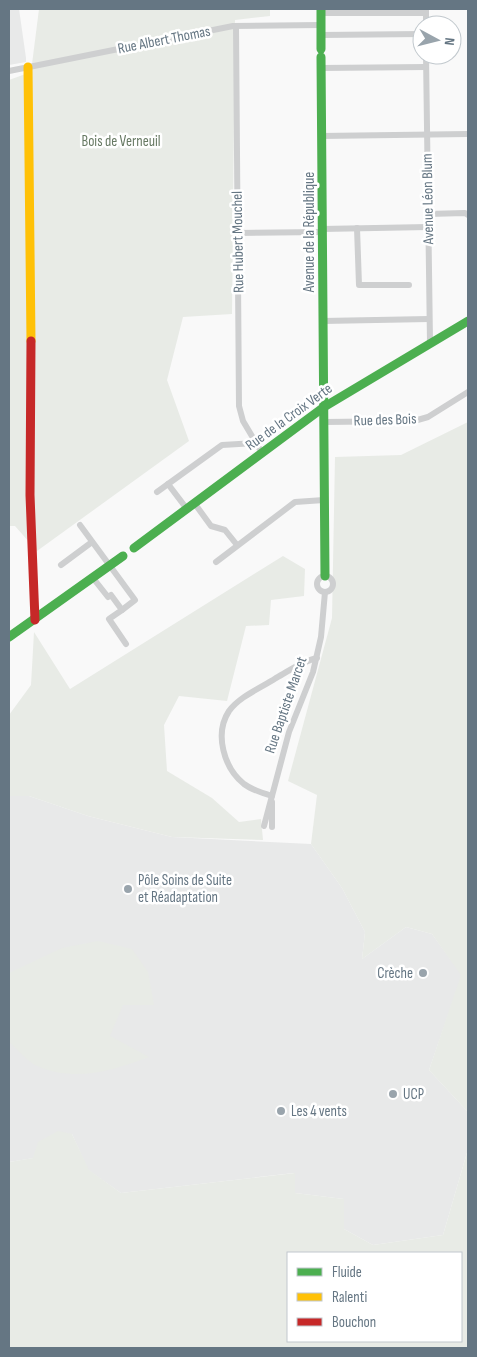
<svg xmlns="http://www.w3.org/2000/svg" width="477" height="1357" font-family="'Sofia Sans Condensed',sans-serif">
	<rect width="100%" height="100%" fill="#f9f9f9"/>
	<g fill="#e8e9e9">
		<path d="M 9,9 L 19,9 L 26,58 L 26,62 L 9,65 Z"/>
		<path d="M 9,796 L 29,796 L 88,816 L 172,837 L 311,844 L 342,888 L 365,932 L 362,959 L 406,927 L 432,934 L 462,975 L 429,1070 L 468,1112 L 468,1149 L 443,1235 L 373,1245 L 344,1229 L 344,1199 L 295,1193 L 294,1173 L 121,1193 L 88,1170 L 72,1134 L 34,1158 L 9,1162 Z"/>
	</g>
	<g fill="#e8ebe6" fill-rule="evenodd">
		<path d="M 39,9 L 270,9 L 270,16 L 235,20 L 232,314 L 183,317 L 167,380 L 189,441 L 37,551 L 15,526 L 9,526 L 9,80 L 31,72 Z"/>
		<path d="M 468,422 L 468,1112 L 429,1070 L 461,975 L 432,934 L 406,927 L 362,959 L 365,932 L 342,888 L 311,844 L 317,795 L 288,781 L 332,618 L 335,457 L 401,455 Z"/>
		<path d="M 283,556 L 305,569 L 304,596 L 271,600 L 269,625 L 246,626 L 227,701 L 179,696 L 164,725 L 167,771 L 212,798 L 239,822 L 261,819 L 263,840 L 172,837 L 88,816 L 29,796 L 9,796 L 9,715 L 31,685 L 34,632 L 70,689 Z"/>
		<path d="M 98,941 L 132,949 L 148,972 L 154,1005 L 123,1005 L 110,1036 L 149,1057 C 111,1071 74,1083 35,1065 C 26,1060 17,1049 9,1042 L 9,973 L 62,948 Z"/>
		<path d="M 58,1131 L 72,1134 L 89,1170 L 121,1193 L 295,1173 L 295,1193 L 344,1199 L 344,1229 L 373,1245 L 443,1235 L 468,1149 L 468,1348 L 9,1348 L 9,1162 L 33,1158 L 38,1142 ZM 461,1253 L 461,1341 L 288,1341 L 288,1253 Z"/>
	</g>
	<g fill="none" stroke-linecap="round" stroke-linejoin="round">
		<g stroke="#cecfd0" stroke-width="6">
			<path d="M 426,10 L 426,25"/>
			<path d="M 321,13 L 426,13"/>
			<path d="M 236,26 L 239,406 L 243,421 L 262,453"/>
			<path d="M 321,35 L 422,34"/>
			<path d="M 426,55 L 430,342"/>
			<path d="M 321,68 L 426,67"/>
			<path d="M 9,71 L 233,26 L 321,25"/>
			<path d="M 321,136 L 468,134"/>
			<path d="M 428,214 L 465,213 L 468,215"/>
			<path d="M 357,228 L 359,285 L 409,285"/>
			<path d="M 322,229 L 428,227"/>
			<path d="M 237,233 L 322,232"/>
			<path d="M 323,321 L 429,319"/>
			<path d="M 324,422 L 414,421 L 428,417 L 468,392"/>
			<path d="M 168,484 L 187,509"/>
			<path d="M 157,492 L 222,445 L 256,443"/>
			<path d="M 195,504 L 211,526 L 225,530 L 237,545"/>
			<path d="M 80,525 L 135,600 L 122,610"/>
			<path d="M 216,562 L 295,502 L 324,500"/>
			<path d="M 61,565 L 92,542"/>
			<circle cx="325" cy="584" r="8"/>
			<path d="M 93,578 L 108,597 L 111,595 L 122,610 L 109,619 L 126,644"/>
			<path d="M 272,796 C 262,793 252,790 244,784 C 224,768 214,734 229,711 C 240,696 261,688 276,678 C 289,671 302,661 317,658"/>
			<path d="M 272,802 L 272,827"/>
			<path d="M 264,826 L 289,732 L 313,672 L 321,637 L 325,592"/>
		</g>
		<g stroke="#4caf50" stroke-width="9">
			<path d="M 321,9 L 321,49"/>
			<path d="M 321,57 L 325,576"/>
			<path d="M 134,548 L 324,407 L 468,321"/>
			<path d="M 9,637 L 123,556"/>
		</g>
		<path stroke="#ffc107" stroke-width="9" d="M 28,67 L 31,341"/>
		<path stroke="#c62828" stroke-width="9" d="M 31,341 L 30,495 L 35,620"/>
	</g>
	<g fill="#99a4ac" stroke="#fff" stroke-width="2">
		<circle cx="128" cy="889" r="5"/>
		<circle cx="423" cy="973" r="5"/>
		<circle cx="393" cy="1094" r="5"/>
		<circle cx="281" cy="1111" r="5"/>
	</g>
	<g text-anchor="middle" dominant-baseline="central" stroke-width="5" stroke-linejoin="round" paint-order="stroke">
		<g font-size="15" fill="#657683" stroke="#fff">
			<text transform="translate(164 40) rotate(-11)">Rue Albert Thomas</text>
			<text transform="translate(428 199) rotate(-91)">Avenue Léon Blum</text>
			<text transform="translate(309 232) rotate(-90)">Avenue de la République</text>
			<text transform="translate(238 242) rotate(-91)">Rue Hubert Mouchel</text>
			<text transform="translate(289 417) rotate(-36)">Rue de la Croix Verte</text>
			<text transform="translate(385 420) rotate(-2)">Rue des Bois</text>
			<text transform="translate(286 705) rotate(-71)">Rue Baptiste Marcet</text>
		</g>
		<g font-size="15" fill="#687a64" stroke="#fff">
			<text x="121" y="141">Bois de Verneuil</text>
		</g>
		<g font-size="15" fill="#657683" stroke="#fff" text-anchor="start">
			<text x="138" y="880">Pôle Soins de Suite<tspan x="138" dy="17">et Réadaptation</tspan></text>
			<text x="413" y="973" text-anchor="end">Crèche</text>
			<text x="403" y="1094">UCP</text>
			<text x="291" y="1111">Les 4 vents</text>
		</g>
	</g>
	<rect width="477" height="1357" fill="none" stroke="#657683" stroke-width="20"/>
	<rect x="287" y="1252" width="175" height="90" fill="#ffffff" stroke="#c1c8cd"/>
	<rect x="297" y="1268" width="25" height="8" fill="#4caf50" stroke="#c1c8cd"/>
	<text x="332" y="1277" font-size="15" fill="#657683">Fluide</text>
	<rect x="297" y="1293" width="25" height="8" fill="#ffc107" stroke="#c1c8cd"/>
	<text x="332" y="1302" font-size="15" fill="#657683">Ralenti</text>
	<rect x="297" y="1318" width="25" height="8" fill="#c62828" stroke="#c1c8cd"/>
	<text x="332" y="1327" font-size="15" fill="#657683">Bouchon</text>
	<g transform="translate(437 40) rotate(97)"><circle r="24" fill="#ffffff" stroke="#c1c8cd"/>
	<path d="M0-4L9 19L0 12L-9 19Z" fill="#99a4ac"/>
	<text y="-8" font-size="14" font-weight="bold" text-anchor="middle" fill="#657683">N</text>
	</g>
</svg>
